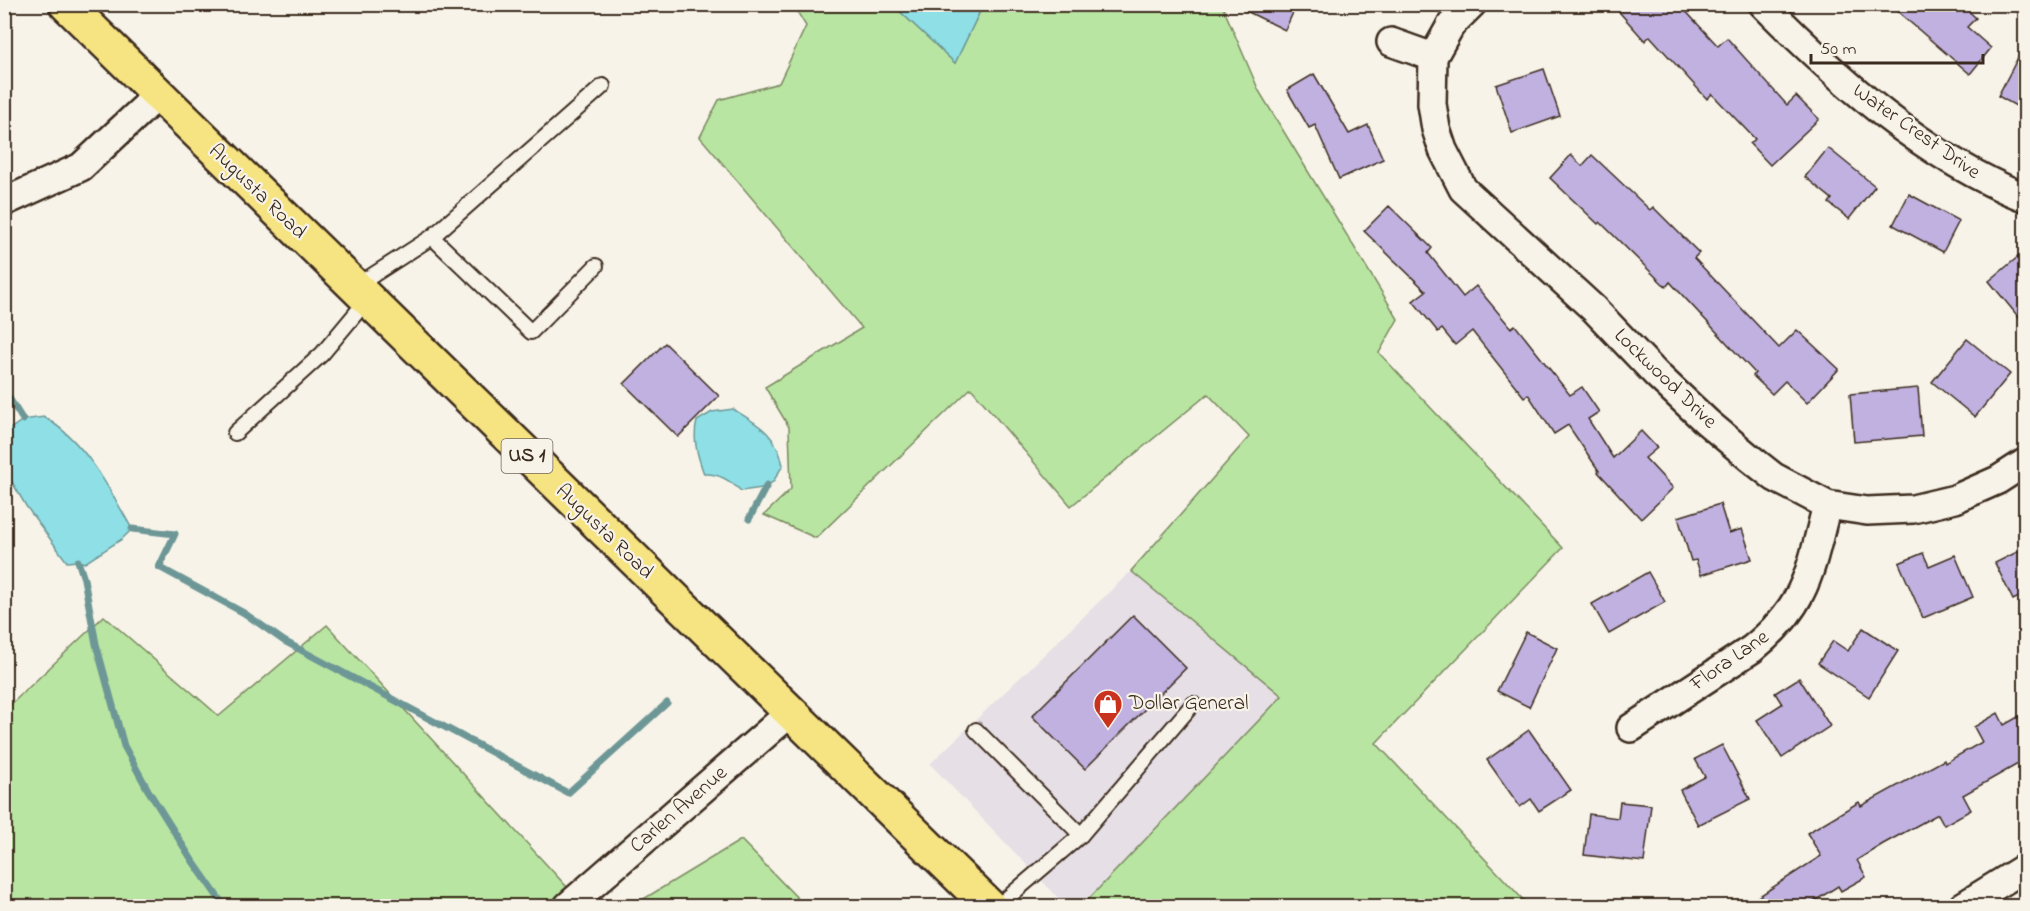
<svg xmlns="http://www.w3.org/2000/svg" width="2030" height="911" font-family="'Indie Flower',sans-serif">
	<rect width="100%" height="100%" fill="#f7f3e8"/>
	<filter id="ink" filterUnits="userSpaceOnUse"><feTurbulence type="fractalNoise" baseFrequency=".0167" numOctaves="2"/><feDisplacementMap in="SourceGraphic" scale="12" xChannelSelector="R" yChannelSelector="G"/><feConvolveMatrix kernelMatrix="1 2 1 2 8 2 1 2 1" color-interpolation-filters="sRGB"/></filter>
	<g filter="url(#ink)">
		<path fill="#e6dfe6" d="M 1131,571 L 1282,695 L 1082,906 L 1066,906 L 930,764 Z"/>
		<g fill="#b9e5a2" stroke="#7a8860" stroke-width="1.5">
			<path d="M 793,5 L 893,5 L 955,63 L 983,5 L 1222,5 L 1259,91 L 1398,319 L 1379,353 L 1563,548 L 1376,743 L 1529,906 L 1082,906 L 1282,696 L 1131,571 L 1249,437 L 1208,394 L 1071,506 L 971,388 L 816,538 L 764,515 L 791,489 L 789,427 L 765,387 L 862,328 L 700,137 L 719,100 L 779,83 L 806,26 Z"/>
			<path d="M 104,616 L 219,716 L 327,625 L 577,898 L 568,906 L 5,906 L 5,710 Z"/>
			<path d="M 741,840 L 805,906 L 632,906 Z"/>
		</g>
		<g fill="#8ee0e6" stroke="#6d9796" stroke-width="1.5">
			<path d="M 893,5 L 983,5 L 955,63 Z"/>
			<path d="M 733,409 C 759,425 776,433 783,465 L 773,482 L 762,488 L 741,491 C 731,481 718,473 704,474 C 698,457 692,439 697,421 L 712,412 Z"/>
			<path d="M 44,417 C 86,442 109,488 132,529 L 122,539 L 85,563 L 78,561 L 67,562 L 26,506 L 5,470 L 5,438 L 10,429 L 23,420 Z"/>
		</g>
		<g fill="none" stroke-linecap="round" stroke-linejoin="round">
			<g stroke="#6d9796" stroke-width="7">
				<path d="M 4,390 L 23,420"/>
				<path d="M 749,519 L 767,485"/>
				<path d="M 132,529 L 175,534 L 159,567 L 244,613 L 284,641 L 568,793 L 667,703"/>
				<path d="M 78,561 L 84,579 L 96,644 L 124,746 L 148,790 L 192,860 L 222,903"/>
				<path d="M 222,903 L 236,903 L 243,906"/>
			</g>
		</g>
		<g fill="#c0b1e1" stroke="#3b2a1e" stroke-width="1.5">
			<path d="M 1232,4 L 1297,4 L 1285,30 Z"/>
			<path d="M 1612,4 L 1679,4 L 1718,46 L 1727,38 L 1787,105 L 1796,96 L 1819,119 L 1770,165 L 1750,144 L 1755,139 L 1712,94 L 1707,99 L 1650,36 L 1645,41 Z"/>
			<path d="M 1889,4 L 1961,4 L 1976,18 L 1967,27 L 1991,48 L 1970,74 Z"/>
			<path d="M 2025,44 L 2025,111 L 1998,96 Z"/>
			<path d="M 1544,69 L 1560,116 L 1512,133 L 1496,85 Z"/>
			<path d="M 1314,74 L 1349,134 L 1368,125 L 1383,159 L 1339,179 L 1315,125 L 1309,128 L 1287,90 Z"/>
			<path d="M 1828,148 L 1875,186 L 1849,219 L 1829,203 L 1832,199 L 1805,177 Z"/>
			<path d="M 1571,155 L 1582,166 L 1592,155 L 1650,210 L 1653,207 L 1699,253 L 1694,258 L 1779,348 L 1797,330 L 1839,369 L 1807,403 L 1785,381 L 1772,394 L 1753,376 L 1755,373 L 1670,282 L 1666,287 L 1600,222 L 1598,224 L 1550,178 Z"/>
			<path d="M 1909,194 L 1959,221 L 1943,252 L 1893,225 Z"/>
			<path d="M 1389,206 L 1432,248 L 1428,253 L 1463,297 L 1476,286 L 1511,328 L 1515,325 L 1570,395 L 1582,387 L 1599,412 L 1588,419 L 1613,458 L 1641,431 L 1657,448 L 1645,458 L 1673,488 L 1641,519 L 1598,472 L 1599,471 L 1568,425 L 1554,434 L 1528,394 L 1524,397 L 1472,331 L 1455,345 L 1442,329 L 1438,332 L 1413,301 L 1426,291 L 1364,231 Z"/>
			<path d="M 2025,251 L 2025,325 L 1989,281 Z"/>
			<path d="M 1967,339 L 2010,374 L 1975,417 L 1932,382 Z"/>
			<path d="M 665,343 L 719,396 L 678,437 L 624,384 Z"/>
			<path d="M 1918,388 L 1922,436 L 1854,442 L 1850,394 Z"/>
			<path d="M 1720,504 L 1729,533 L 1742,529 L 1752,559 L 1701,575 L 1696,560 L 1691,561 L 1678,517 Z"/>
			<path d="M 2025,548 L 2025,594 L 2013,600 L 1995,563 Z"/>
			<path d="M 1923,553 L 1929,566 L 1955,555 L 1973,597 L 1923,618 L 1899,563 Z"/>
			<path d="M 1648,572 L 1665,602 L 1609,634 L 1592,604 Z"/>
			<path d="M 1133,615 L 1186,668 L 1085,769 L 1032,716 Z"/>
			<path d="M 1863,628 L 1898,651 L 1869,697 L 1818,663 L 1833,641 L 1848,651 Z"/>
			<path d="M 1526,632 L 1557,648 L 1529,707 L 1497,691 Z"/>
			<path d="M 1799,678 L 1830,726 L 1782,758 L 1757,720 L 1782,704 L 1775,693 Z"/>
			<path d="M 1998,713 L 2004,725 L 2025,713 L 2025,760 L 1963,795 L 1971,810 L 1944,825 L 1938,814 L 1883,844 L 1857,860 L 1866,877 L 1841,891 L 1838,886 L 1807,906 L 1744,906 L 1821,856 L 1807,833 L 1859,802 L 1861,806 L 1944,760 L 1945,763 L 1982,742 L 1974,727 Z"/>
			<path d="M 1529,730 L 1571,790 L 1539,811 L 1531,799 L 1520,807 L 1487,760 Z"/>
			<path d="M 1722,745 L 1750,799 L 1698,825 L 1680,790 L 1705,777 L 1695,759 Z"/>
			<path d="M 1620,802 L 1651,805 L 1644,862 L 1584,855 L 1589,814 L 1618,818 Z"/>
		</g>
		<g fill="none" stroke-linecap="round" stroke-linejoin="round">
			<g stroke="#3b2a1e" stroke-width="18">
				<g id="service">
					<path d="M 432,237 L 603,86"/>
					<path d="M 356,286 L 432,237 L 531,332 L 596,266"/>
					<path d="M 235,433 L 322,354 L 367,300"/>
					<path d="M 976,730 L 1081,835"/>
					<path d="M 998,906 L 1081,835 L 1193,704"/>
				</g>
			</g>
			<g stroke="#3b2a1e" stroke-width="32">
				<g id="minor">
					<path d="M 1472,4 L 1451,25 L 1433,57 L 1432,104 L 1436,129 L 1443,150 L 1463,189 L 1594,309 L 1656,374 L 1707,422 L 1750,458 L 1774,477 L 1827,505 L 1867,511 L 1913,509 L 1955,499 L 1998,480 L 2026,462"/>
					<path d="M 1763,4 C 1839,81 1924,157 2026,198"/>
					<path d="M 1391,42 L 1433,57"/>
					<path d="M 4,202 L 81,167 L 158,95"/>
					<path d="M 1631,728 L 1752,649 C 1808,604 1810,570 1827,505"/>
					<path d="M 568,906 L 790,713"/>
					<path d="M 1963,906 L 2026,867"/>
				</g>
			</g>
			<g stroke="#3b2a1e" stroke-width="38">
				<path id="primary" d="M 66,4 L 989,906"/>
			</g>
			<use href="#service" stroke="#f7f3e8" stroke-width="14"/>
			<use href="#minor" stroke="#f7f3e8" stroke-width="27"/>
			<use href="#primary" stroke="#f6e381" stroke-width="33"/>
		</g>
	</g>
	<defs>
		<g id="shop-pin" transform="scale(1.5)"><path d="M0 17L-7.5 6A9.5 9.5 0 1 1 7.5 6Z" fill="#c8321e" stroke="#f7f3e8"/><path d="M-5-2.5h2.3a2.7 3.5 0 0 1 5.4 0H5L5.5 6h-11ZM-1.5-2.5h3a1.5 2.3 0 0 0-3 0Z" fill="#fff"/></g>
	</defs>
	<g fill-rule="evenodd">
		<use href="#shop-pin" x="1108" y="704"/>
	</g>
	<g text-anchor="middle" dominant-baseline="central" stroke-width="4.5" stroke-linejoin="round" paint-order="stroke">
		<rect fill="#f7f3e8" stroke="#73665b" stroke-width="1.5" x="501.5" y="439" width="51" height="34" rx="4.5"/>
		<g font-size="20" font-weight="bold" fill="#3b2a1e">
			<text x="527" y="456">US 1</text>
		</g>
		<g font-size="21" fill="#3b2a1e" stroke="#f7f3e8">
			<text transform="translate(1916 132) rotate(35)">Water Crest Drive</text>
			<text transform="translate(257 192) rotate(44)">Augusta Road</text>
			<text transform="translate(1665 379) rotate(44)">Lockwood Drive</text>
			<text transform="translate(604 532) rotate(44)">Augusta Road</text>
			<text transform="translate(1730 661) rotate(-35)">Flora Lane</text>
			<text transform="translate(679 810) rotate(-41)">Carlen Avenue</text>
		</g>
		<g font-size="21" fill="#3b2a1e" stroke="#f7f3e8" text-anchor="start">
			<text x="1129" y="704">Dollar General</text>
		</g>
	</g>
	<rect width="2030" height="911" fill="none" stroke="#f7f3e8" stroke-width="24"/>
	<rect x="12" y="12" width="2006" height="887" fill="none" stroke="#3b2a1e" stroke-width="2" filter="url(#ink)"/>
	<path d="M1811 54v9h172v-9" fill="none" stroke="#3b2a1e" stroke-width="3"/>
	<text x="1820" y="54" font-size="18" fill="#3b2a1e" stroke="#f7f3e8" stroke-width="4.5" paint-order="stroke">50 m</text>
</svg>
